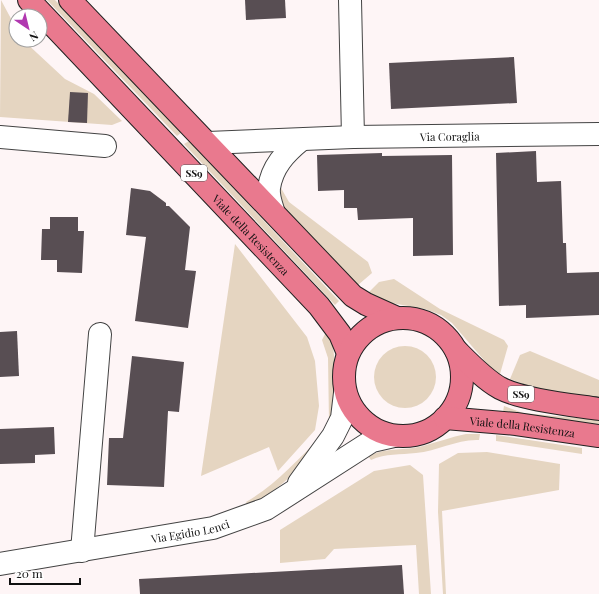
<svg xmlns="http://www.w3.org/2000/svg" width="599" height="594" font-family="'Playfair Display',serif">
	<rect width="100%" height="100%" fill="#fef5f6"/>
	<g fill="#e5d5c1">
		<path d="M 1,0 L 16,28 L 16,40 L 23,40 L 65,79 L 94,94 L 122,121 L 112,125 L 0,117 Z"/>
		<path d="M 47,0 L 55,0 L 182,132 L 177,136 Z"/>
		<path d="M 189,141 L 339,301 L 335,305 L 184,144 Z"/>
		<path d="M 281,188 L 289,202 L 368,262 L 372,273 L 358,285 L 284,207 L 281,200 Z"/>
		<path d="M 235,244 L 307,337 L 315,361 L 319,406 L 315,430 L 278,471 L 269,447 L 201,476 Z"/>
		<path d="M 394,279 L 440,309 L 504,340 L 508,346 L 500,374 L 489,366 L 452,323 L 441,315 L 425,309 L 391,303 L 368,293 L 379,282 Z"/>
		<path d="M 326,332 L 333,346 L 338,393 L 329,423 L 328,358 L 322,340 Z"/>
		<circle cx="405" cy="377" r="31"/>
		<path d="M 530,351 L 599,380 L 599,398 L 534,388 L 510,379 L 520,355 Z"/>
		<path d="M 504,406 L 523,413 L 599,420 L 599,426 L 503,412 Z"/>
		<path d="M 466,434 L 480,434 L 479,440 C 457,439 438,451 416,453 C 400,455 386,453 371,460 L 368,456 C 387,447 404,451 423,446 C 438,442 451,437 466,434 Z"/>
		<path d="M 496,435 L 582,448 L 582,454 L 496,441 Z"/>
		<path d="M 320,437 C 301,470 281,489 248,506 L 246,502 C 275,485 296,462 320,437 Z"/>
		<path d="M 487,452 L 560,464 L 559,490 L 442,511 L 446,594 L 443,594 L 438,512 L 439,464 L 458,453 Z"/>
		<path d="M 410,465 L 423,475 L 431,594 L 419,594 L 416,545 L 334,549 L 325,559 L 280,563 L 280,530 L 374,471 Z"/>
	</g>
	<g fill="#584e53">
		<path d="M 245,0 L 285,0 L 286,18 L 246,20 Z"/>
		<path d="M 514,57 L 517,103 L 391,109 L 389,63 Z"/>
		<path d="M 70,92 L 88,93 L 87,123 L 68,122 Z"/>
		<path d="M 536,151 L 537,182 L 561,181 L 563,243 L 566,243 L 567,273 L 599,272 L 599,315 L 526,318 L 526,305 L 499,306 L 496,153 Z"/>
		<path d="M 382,153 L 382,156 L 452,155 L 453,255 L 413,256 L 413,218 L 358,220 L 357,208 L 344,208 L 344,190 L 318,191 L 317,155 Z"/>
		<path d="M 131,188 L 150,191 L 166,203 L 166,206 L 169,206 L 190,227 L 185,270 L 196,271 L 188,328 L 135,321 L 146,237 L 126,235 Z"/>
		<path d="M 50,217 L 78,217 L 78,231 L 84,231 L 82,273 L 57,272 L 57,260 L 41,260 L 42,229 L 50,229 Z"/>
		<path d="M 17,331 L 19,376 L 0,377 L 0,332 Z"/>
		<path d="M 132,356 L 184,362 L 179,412 L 168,411 L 164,487 L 107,485 L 109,438 L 123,438 Z"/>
		<path d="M 54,427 L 55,454 L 35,455 L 35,463 L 0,464 L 0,429 Z"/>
		<path d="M 402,565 L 404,594 L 140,594 L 139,579 Z"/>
	</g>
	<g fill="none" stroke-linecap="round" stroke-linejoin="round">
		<g stroke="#434343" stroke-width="24">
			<g id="minor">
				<path d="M 350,0 L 353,137"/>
				<path d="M 0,137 L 105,146"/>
				<path id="s1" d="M 208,143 L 353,137 L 599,134"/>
				<path d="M 273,210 C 271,204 268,195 269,188 C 272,167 285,153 301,140"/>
				<path d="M 299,483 L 333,436 L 342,418 L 345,393"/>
				<path d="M 82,551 L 100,334"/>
				<path id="s2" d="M 0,564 L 213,528 L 266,509 L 372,441 L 394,436"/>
			</g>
		</g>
		<g stroke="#212121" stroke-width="24">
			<g id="major">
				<path id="s3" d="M 29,0 L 319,306 L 340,334 L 348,353"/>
				<path d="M 70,0 L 353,296 L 366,304 L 397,318"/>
				<circle cx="403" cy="377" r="59"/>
				<path d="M 456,350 C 469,363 484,379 500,388 C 523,400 573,405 599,409"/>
				<path id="s4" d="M 445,418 L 516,424 L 599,436"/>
			</g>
		</g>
		<use href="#minor" stroke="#fff" stroke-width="22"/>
		<use href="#major" stroke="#e9798e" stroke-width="22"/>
	</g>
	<g text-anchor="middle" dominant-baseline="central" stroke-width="4" stroke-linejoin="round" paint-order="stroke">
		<g fill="#fff" stroke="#585858" stroke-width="1">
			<rect x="181" y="165" width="26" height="16" rx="3"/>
			<rect x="508" y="386" width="26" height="16" rx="3"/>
		</g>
		<g font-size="10" font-weight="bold" fill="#101010">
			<text x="194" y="173">SS9</text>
			<text x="521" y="394">SS9</text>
		</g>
		<g font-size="11" fill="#101010" stroke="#fff">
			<text stroke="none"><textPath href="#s1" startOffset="242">Via Coraglia</textPath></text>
			<text stroke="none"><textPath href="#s3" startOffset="323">Viale della Resistenza</textPath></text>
			<text stroke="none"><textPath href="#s4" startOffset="78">Viale della Resistenza</textPath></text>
			<text stroke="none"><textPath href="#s2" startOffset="193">Via Egidio Lenci</textPath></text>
		</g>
	</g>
	<g transform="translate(28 28) rotate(145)"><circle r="19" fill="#ffffff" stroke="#9f9f9f"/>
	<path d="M0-3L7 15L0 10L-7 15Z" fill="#b137b0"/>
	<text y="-6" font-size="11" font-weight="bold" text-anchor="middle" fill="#101010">N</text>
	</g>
	<path d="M10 578v6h70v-6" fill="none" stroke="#101010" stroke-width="2"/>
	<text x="16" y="578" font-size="12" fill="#101010" stroke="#ffffff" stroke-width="3" paint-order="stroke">20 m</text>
</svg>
